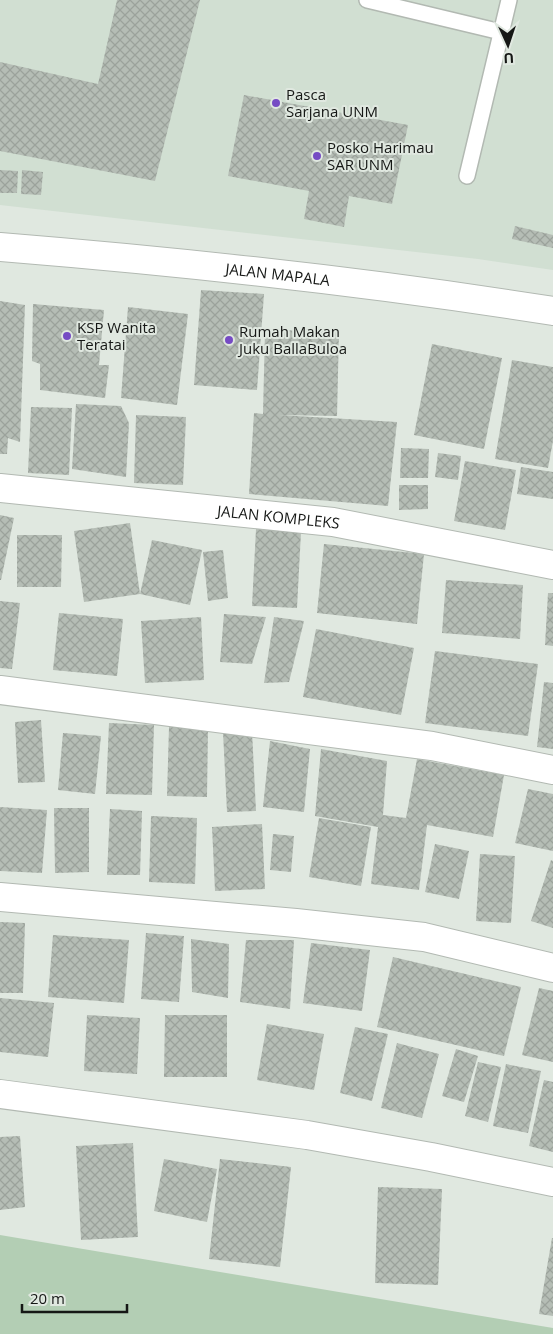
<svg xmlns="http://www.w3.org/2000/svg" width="553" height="1334" font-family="'Open Sans',sans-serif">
	<defs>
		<pattern id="building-cross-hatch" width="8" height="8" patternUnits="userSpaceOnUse" patternTransform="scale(1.25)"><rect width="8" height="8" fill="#b5bdb5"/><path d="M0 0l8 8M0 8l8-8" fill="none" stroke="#9ba29b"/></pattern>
	</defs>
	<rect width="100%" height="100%" fill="#e0e8e0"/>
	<path fill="#d1dfd2" d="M 0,0 L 553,0 L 553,270 L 478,259 L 0,205 Z"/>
	<path fill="#b3ceb4" d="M 0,1235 L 553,1328 L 553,1334 L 0,1334 Z"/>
	<g fill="url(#building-cross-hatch)">
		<path d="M 117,0 L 200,0 L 155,181 L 0,151 L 0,62 L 98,84 Z"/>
		<path d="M 244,95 L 408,125 L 392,204 L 349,196 L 344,227 L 304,219 L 309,191 L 228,176 Z"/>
		<path d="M 0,170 L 18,171 L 17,193 L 0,193 Z"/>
		<path d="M 22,170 L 43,172 L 41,195 L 21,194 Z"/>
		<path d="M 515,226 L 553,235 L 553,248 L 512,239 Z"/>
		<path d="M 201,290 L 264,294 L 257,390 L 194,385 Z"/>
		<path d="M 0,301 L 25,305 L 20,442 L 8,438 L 7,454 L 0,454 Z"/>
		<path d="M 33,304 L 104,310 L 99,365 L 109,365 L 105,398 L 40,390 L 40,364 L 32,361 Z"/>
		<path d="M 128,307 L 188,314 L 177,405 L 121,398 Z"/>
		<path d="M 265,330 L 339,331 L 337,416 L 279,415 L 397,422 L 388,506 L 249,494 L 254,413 L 263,414 Z"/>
		<path d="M 432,344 L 502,358 L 484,449 L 414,435 Z"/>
		<path d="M 512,360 L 553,367 L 553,441 L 548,468 L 495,459 Z"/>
		<path d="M 76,404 L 121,406 L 129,423 L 126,477 L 72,469 Z"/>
		<path d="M 31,407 L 72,408 L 69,475 L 28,473 Z"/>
		<path d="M 136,415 L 186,417 L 183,485 L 134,483 Z"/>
		<path d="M 401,448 L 429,449 L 428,478 L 400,478 Z"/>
		<path d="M 438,453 L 461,456 L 458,480 L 435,477 Z"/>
		<path d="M 465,461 L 516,470 L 505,530 L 454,521 Z"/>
		<path d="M 521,467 L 553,472 L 553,499 L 517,494 Z"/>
		<path d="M 399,485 L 428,485 L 428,509 L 399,510 Z"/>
		<path d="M 0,515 L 14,518 L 1,580 L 0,580 Z"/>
		<path d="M 130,523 L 140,594 L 84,602 L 74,531 Z"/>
		<path d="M 256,529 L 301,532 L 297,608 L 252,606 Z"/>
		<path d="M 17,535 L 62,535 L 61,587 L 17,587 Z"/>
		<path d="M 152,540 L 202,550 L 190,605 L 140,594 Z"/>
		<path d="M 324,544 L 424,554 L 417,624 L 317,613 Z"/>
		<path d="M 223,550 L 228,598 L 208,601 L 203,552 Z"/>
		<path d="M 446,580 L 523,585 L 520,639 L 442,633 Z"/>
		<path d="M 548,593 L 553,593 L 553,646 L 545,645 Z"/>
		<path d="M 0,601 L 20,603 L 12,669 L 0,668 Z"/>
		<path d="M 59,613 L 123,619 L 117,676 L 53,670 Z"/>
		<path d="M 224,614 L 266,617 L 252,664 L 220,662 Z"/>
		<path d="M 201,617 L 204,680 L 145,683 L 141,621 Z"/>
		<path d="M 274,617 L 304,621 L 289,682 L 264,683 Z"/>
		<path d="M 316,629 L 414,648 L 401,715 L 303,697 Z"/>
		<path d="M 435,651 L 538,664 L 528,736 L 425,723 Z"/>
		<path d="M 544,682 L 553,683 L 553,749 L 537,747 Z"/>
		<path d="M 41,720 L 45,782 L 18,783 L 15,722 Z"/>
		<path d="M 109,723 L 154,725 L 152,795 L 106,794 Z"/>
		<path d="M 169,727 L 208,727 L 207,797 L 167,796 Z"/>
		<path d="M 252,731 L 256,811 L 227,812 L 223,732 Z"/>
		<path d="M 63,733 L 101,736 L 95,794 L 58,790 Z"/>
		<path d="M 270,741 L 310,749 L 304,812 L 263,807 Z"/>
		<path d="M 321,749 L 387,761 L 383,815 L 406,818 L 417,759 L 504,775 L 493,837 L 427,825 L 419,890 L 371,884 L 378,827 L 315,816 Z"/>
		<path d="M 528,789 L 553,794 L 553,851 L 515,843 Z"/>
		<path d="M 0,807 L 47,810 L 42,873 L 0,871 Z"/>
		<path d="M 54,808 L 89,808 L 89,872 L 55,873 Z"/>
		<path d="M 110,809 L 142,811 L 140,875 L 107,875 Z"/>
		<path d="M 151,816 L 197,818 L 195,884 L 149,882 Z"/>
		<path d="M 319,818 L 371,827 L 361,886 L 309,877 Z"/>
		<path d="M 262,824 L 265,889 L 215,891 L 212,827 Z"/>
		<path d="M 273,834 L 294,836 L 291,872 L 270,870 Z"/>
		<path d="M 435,844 L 469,851 L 459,899 L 425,892 Z"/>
		<path d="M 480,854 L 515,856 L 511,923 L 476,921 Z"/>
		<path d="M 551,860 L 553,861 L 553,928 L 531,921 Z"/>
		<path d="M 0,922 L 25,923 L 23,993 L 0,993 Z"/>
		<path d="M 146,933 L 184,936 L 179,1002 L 141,999 Z"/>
		<path d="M 53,935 L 129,940 L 124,1003 L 48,997 Z"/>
		<path d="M 191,939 L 229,944 L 228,998 L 192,992 Z"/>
		<path d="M 246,940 L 294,940 L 290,1009 L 240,1002 Z"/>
		<path d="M 311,943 L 370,950 L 362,1011 L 303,1003 Z"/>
		<path d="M 393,957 L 521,987 L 504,1056 L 377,1027 Z"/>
		<path d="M 539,988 L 553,991 L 553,1062 L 522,1055 Z"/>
		<path d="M 0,998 L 54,1003 L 48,1057 L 0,1052 Z"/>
		<path d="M 87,1015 L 140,1018 L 137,1074 L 84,1071 Z"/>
		<path d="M 165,1015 L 227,1015 L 227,1077 L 164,1077 Z"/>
		<path d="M 267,1024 L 324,1034 L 314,1090 L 257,1080 Z"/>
		<path d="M 355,1027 L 388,1034 L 372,1101 L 340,1093 Z"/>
		<path d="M 397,1043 L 439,1054 L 422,1118 L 381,1108 Z"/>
		<path d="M 456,1049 L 478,1056 L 464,1102 L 442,1096 Z"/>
		<path d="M 478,1062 L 501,1067 L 488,1122 L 465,1116 Z"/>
		<path d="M 506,1064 L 541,1071 L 528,1133 L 493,1126 Z"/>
		<path d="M 544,1080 L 553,1082 L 553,1152 L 529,1146 Z"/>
		<path d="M 20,1136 L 25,1207 L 0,1210 L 0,1137 Z"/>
		<path d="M 133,1143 L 138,1237 L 81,1240 L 76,1146 Z"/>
		<path d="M 164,1159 L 217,1169 L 207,1222 L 154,1211 Z"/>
		<path d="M 220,1159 L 291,1167 L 280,1267 L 209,1259 Z"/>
		<path d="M 378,1187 L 442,1189 L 438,1285 L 375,1283 Z"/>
		<path d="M 552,1238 L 553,1238 L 553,1316 L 539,1314 Z"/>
	</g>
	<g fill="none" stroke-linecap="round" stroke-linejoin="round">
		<g stroke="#b2b9b2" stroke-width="18">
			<g id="service">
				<path d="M 367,0 L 501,32"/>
				<path d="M 467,176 L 509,0"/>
			</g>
		</g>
		<g stroke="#b2b9b2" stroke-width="30">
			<g id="minor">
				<path id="s1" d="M 0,247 C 185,262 370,282 553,311"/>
				<path id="s2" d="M 0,488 L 333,522 L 553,565"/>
				<path d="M 0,690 L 432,746 L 553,770"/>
				<path d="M 0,897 L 296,923 L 424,937 L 553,968"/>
				<path d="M 0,1094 L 307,1135 L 431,1157 L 553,1182"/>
			</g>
		</g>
		<use href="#service" stroke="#fff" stroke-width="15"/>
		<use href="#minor" stroke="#fff" stroke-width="28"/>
	</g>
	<g fill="#764bc4" stroke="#e0e8e0" stroke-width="2">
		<circle cx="276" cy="103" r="5"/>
		<circle cx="317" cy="156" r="5"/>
		<circle cx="67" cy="336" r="5"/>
		<circle cx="229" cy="340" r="5"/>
	</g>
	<g text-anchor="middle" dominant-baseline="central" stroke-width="4" stroke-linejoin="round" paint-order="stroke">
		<g font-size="15" fill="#151715" stroke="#e0e8e0" text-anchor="start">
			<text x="286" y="94">Pasca<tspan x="286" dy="17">Sarjana UNM</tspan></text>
			<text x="327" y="147">Posko Harimau<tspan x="327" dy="17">SAR UNM</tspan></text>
			<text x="77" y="327">KSP Wanita<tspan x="77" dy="17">Teratai</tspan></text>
			<text x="239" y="331">Rumah Makan<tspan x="239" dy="17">Juku BallaBuloa</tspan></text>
		</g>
		<g font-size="15" fill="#151715" stroke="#e0e8e0">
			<text stroke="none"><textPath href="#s1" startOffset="279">JALAN MAPALA</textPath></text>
			<text stroke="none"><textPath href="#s2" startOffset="280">JALAN KOMPLEKS</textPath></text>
		</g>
	</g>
	<g transform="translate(508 45) rotate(177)" stroke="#e0e8e0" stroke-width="4" paint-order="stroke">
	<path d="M0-4L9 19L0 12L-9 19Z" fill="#151715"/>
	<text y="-8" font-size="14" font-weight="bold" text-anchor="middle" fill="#151715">U</text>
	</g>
	<path d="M22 1304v8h105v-8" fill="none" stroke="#151715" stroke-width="2.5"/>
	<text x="30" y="1304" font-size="15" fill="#151715" stroke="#e0e8e0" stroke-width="4" paint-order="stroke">20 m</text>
</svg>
